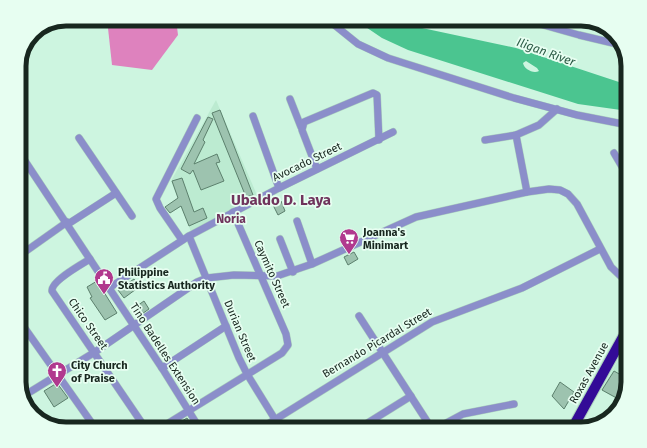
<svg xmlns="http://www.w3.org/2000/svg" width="647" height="448" font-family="'Fira Sans',sans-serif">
	<rect width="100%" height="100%" fill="#cdf5e0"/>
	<g fill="#bcebd1">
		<path d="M 216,100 L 257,195 L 191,232 L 171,181 Z"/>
		<path d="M 628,343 L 628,383 L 622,402 L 601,390 Z"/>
	</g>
	<path fill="#de82be" d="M 107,19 L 176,19 L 178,35 L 152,70 L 112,65 Z"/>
	<path fill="#4bc590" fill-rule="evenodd" d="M 354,19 L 389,19 L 394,22 L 516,48 L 628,85 L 628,111 L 578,104 L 408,50 L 382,38 ZM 526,61 L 537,68 L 539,71 C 533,74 524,69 523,63 Z"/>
	<g fill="#9dc3af" stroke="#5c806d">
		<path d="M 220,110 L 253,195 L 246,197 L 212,113 Z"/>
		<path d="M 208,117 L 213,119 L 203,140 L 205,142 L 194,164 L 217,154 L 220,162 L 216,163 L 224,181 L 201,190 L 193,170 L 190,174 L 181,169 Z"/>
		<path d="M 182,178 L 194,212 L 203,208 L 207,218 L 189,226 L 181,206 L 170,213 L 165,207 L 178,198 L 172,181 Z"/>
		<path d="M 281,201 L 285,211 L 278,215 L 273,205 Z"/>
		<path d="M 354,252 L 358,259 L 348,265 L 344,257 Z"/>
		<path d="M 134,279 L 139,287 L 124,298 L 118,290 Z"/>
		<path d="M 97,281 L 117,313 L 105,320 L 90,298 L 92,297 L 87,287 Z"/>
		<path d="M 144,301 L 149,309 L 139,316 L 134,308 Z"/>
		<path d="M 614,371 L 628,379 L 622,401 L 602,390 Z"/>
		<path d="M 560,382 L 574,392 L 564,409 L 552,396 Z"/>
		<path d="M 57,383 L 68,398 L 54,407 L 44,391 Z"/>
		<path d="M 187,418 L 194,429 L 169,429 Z"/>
	</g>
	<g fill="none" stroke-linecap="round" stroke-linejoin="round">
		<g stroke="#acd0bd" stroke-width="8">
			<g id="minor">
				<path d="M 327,19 L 358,44 L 388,58 L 514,98 L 577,115 L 628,125"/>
				<path d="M 522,19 L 579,35 L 617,44"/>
				<path d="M 290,99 L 301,127"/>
				<path d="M 253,116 L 279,188"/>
				<path d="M 516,135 L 527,192"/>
				<path d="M 79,138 L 132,216"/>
				<path d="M 485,140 L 516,135 L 539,125 L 557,109"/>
				<path d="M 19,152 L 162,368 L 200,429"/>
				<path d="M 614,153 L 628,177"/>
				<path d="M 317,169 L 302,130 L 304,122 L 373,93 L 377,95 L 379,140"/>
				<path d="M 297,221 L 312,264"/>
				<path d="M 68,224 L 116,193"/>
				<path d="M 189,236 L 239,358 L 247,374 L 281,429"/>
				<path d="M 280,239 L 293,272"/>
				<path d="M 182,240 L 160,208 L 156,199 L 197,118"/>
				<path d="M 19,256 L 67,222"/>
				<path d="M 90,259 C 82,264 51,281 52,291 L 146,429"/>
				<path d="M 109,288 L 189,236 L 279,188 L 393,132"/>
				<path d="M 359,316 L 432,429"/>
				<path d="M 19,320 L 96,429"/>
				<path d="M 162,368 L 226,326"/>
				<path d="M 25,395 L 95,352 L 197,282 L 207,278 L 234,275 L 277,276 L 312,264 L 416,217 L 527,192 L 549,189 L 560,190 L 568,194 L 577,204 L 611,267 L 628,283"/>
				<path d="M 159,429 L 282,353 L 288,345 L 286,334 L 233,212"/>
				<path d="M 260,429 L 432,322 L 522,288 L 600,249"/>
				<path d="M 358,429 L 411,396"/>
				<path d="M 435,429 L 463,414 L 514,404"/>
			</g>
		</g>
		<g stroke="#acd0bd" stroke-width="12">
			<path id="highway" d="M 572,429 L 628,328"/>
		</g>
		<use href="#minor" stroke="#8b8eca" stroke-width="7"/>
		<use href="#highway" stroke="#330b97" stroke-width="10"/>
	</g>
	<defs>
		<g id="supermarket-pin" transform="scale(1)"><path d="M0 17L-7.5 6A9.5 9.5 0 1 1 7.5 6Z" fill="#b1398e" stroke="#e7fef1"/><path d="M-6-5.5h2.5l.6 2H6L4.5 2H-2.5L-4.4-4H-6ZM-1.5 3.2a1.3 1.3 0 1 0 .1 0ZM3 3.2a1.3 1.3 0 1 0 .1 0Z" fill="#fff"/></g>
		<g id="civic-pin" transform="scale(1)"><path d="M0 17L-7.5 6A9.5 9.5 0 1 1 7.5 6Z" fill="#b1398e" stroke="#e7fef1"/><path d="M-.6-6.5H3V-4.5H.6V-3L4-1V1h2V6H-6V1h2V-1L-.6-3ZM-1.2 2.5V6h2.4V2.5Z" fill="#fff"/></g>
		<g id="church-pin" transform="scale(1)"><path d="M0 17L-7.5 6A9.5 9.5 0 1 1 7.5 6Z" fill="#b1398e" stroke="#e7fef1"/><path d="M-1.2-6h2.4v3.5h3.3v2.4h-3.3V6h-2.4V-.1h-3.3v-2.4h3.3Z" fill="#fff"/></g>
	</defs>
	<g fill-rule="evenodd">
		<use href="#supermarket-pin" x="349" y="238"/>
		<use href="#civic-pin" x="104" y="278"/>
		<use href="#church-pin" x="57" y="371"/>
	</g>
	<g text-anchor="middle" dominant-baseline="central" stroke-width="3.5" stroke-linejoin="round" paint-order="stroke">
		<g font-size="11" fill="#18271f" stroke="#e7fef1">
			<text transform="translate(307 162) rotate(-26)">Avocado Street</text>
			<text transform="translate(272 274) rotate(66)">Caymito Street</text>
			<text transform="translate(88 324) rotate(55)">Chico Street</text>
			<text transform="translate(240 331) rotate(67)">Durian Street</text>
			<text transform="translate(377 343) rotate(-31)">Bernando Picardal Street</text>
			<text transform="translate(165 354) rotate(57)">Tino Badelles Extension</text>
			<text transform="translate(589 373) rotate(-61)">Roxas Avenue</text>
		</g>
		<g font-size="11" font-weight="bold" fill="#18271f" stroke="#e7fef1" text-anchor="start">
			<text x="363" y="232">Joanna's<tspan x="363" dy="13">Minimart</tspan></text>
			<text x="118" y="272">Philippine<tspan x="118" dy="13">Statistics Authority</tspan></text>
			<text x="71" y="365">City Church<tspan x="71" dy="13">of Praise</tspan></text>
		</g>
		<g font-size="12" font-style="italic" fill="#2d5d47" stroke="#e7fef1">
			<text transform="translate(546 52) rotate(20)">Iligan River</text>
		</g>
		<g font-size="12" font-weight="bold" fill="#6f335c" stroke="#e7fef1">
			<text x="231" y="219">Noria</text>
		</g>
		<g font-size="15" font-weight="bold" fill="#6f335c" stroke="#e7fef1">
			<text x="281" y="200">Ubaldo D. Laya</text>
		</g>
	</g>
	<path d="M0 0H647V448H0ZM66 26H581A40 40 0 0 1 621 66V382A40 40 0 0 1 581 422H66A40 40 0 0 1 26 382V66A40 40 0 0 1 66 26Z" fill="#e7fef1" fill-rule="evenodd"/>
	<path fill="none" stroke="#18271f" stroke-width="5" d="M66 26H581A40 40 0 0 1 621 66V382A40 40 0 0 1 581 422H66A40 40 0 0 1 26 382V66A40 40 0 0 1 66 26Z"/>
</svg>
